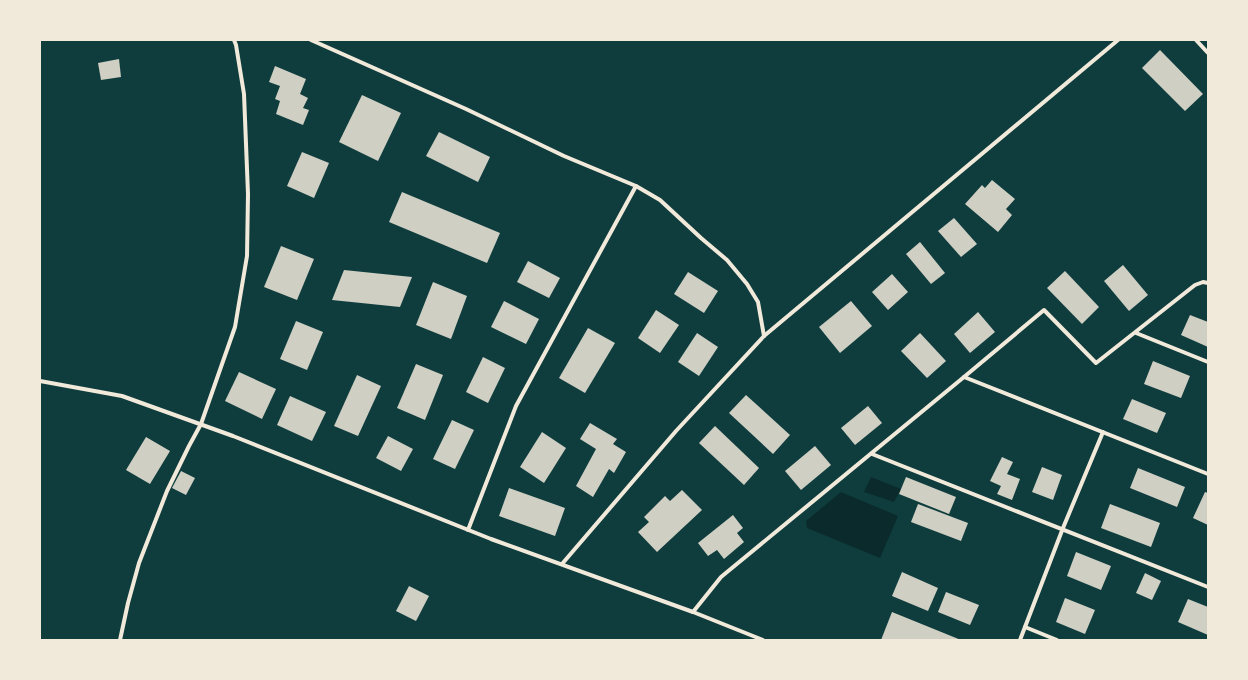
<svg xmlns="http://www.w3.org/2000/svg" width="1248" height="680" font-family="Mulish,sans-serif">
	<rect width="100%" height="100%" fill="#0f3d3e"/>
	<g fill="#0a2a2b">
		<path d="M 871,477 L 901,489 L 894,502 L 864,492 Z"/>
		<path d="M 841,492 L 898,516 L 880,558 L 807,528 L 806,521 Z"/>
	</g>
	<g fill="#cfcfc3">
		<path d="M 1160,50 L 1203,94 L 1185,111 L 1142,68 Z"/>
		<path d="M 119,59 L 121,77 L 101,80 L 98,63 Z"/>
		<path d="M 275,66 L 306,79 L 300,94 L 308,98 L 303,108 L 309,110 L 303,125 L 276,114 L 280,101 L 275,99 L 280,86 L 269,82 Z"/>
		<path d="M 362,95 L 401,113 L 378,161 L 339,142 Z"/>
		<path d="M 439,132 L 490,157 L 478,182 L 426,156 Z"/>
		<path d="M 302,152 L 329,163 L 314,198 L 287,186 Z"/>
		<path d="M 992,180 L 1015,199 L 1006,209 L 1012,215 L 998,232 L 965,204 L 982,185 L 985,188 Z"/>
		<path d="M 402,192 L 500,233 L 487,263 L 389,222 Z"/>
		<path d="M 954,218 L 977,244 L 961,257 L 938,231 Z"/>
		<path d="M 920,242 L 945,273 L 931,284 L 906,254 Z"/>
		<path d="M 281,246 L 314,259 L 297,300 L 264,287 Z"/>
		<path d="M 528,261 L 560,278 L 549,298 L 517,282 Z"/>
		<path d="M 1123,265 L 1148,295 L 1129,311 L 1104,281 Z"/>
		<path d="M 344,270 L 412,277 L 400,307 L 332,300 Z"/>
		<path d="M 1065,271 L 1099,307 L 1082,324 L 1047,288 Z"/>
		<path d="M 688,272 L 718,291 L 704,313 L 674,294 Z"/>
		<path d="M 892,274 L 908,292 L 888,310 L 872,292 Z"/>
		<path d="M 433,282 L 467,296 L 451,339 L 416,325 Z"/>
		<path d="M 504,301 L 539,319 L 526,344 L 491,327 Z"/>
		<path d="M 851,301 L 872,326 L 840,353 L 819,327 Z"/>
		<path d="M 656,310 L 679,325 L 660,353 L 638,338 Z"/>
		<path d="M 978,312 L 995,332 L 970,353 L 954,334 Z"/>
		<path d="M 1190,315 L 1208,322 L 1208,347 L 1181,335 Z"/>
		<path d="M 296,321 L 323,332 L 307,370 L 280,359 Z"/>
		<path d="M 588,328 L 615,343 L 585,393 L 559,378 Z"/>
		<path d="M 697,333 L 718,347 L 699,376 L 678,362 Z"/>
		<path d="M 920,333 L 946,361 L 927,378 L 901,351 Z"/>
		<path d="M 483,357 L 505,368 L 488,403 L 466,392 Z"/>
		<path d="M 1153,361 L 1190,376 L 1181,398 L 1144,384 Z"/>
		<path d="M 416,364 L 443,375 L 425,420 L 397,408 Z"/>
		<path d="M 239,372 L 276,389 L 262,419 L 225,401 Z"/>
		<path d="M 357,375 L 381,386 L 358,436 L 334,426 Z"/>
		<path d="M 746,395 L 790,435 L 773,454 L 729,413 Z"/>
		<path d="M 290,396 L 326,412 L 312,441 L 277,425 Z"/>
		<path d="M 1132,399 L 1166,413 L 1157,433 L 1123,419 Z"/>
		<path d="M 868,406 L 882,423 L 855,445 L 841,428 Z"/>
		<path d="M 452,420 L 474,430 L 455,469 L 433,459 Z"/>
		<path d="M 590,423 L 617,439 L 613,444 L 626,452 L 614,473 L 609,469 L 593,497 L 576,486 L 596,449 L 580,439 Z"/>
		<path d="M 715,426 L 759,468 L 744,485 L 699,443 Z"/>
		<path d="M 542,432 L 566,448 L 544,483 L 520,467 Z"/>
		<path d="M 388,436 L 413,449 L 401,471 L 376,458 Z"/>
		<path d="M 146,437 L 170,451 L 150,484 L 126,470 Z"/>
		<path d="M 815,446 L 831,465 L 801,490 L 785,471 Z"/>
		<path d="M 1002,457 L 1013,462 L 1007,474 L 1020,479 L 1012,500 L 997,494 L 1001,486 L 990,481 Z"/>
		<path d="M 1042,467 L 1062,475 L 1053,500 L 1032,492 Z"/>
		<path d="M 1138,468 L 1185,487 L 1177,507 L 1130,488 Z"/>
		<path d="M 181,471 L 195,478 L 186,495 L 172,488 Z"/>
		<path d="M 906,477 L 956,497 L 949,514 L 899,494 Z"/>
		<path d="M 509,488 L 565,508 L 555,536 L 499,516 Z"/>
		<path d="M 682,490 L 702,510 L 657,552 L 638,532 L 649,522 L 644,517 L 665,496 L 670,501 Z"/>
		<path d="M 1205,492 L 1208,493 L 1208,525 L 1193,518 Z"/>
		<path d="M 918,504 L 968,523 L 961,541 L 911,522 Z"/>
		<path d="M 1110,504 L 1160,523 L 1151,547 L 1101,528 Z"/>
		<path d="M 733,515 L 743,528 L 737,533 L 744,542 L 724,559 L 717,550 L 708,556 L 698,543 Z"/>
		<path d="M 1076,552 L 1111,566 L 1101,590 L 1067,576 Z"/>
		<path d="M 902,572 L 938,588 L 928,611 L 892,596 Z"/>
		<path d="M 1145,573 L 1161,581 L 1152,600 L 1136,593 Z"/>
		<path d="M 409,586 L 429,596 L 416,621 L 396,611 Z"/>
		<path d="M 946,592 L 979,605 L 970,625 L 938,612 Z"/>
		<path d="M 1065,598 L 1095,610 L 1085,634 L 1056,622 Z"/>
		<path d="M 1188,599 L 1208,607 L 1208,635 L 1178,622 Z"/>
		<path d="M 892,612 L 961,640 L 881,640 Z"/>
	</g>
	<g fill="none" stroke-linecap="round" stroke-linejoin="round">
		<g stroke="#f1e9da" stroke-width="4">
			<path d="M 311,40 L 466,109 L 564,156 L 636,186 L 660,200 L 701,238 L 727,260 L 747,284 L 758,302 L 764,336"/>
			<path d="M 1196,40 L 1208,53"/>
			<path d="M 1136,333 L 1208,362"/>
			<path d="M 964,377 L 1208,474"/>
			<path d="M 40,381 L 122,396 L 233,436 L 491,539 L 693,612 L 763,640"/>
			<path d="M 872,454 L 1208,587"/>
			<path d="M 468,530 L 516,406 L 636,186"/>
			<path d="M 562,564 L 676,431 L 764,336 L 1118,40"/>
			<path d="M 693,612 L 721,577 L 964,377 L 1044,310 L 1096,363 L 1195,285 L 1203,282 L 1208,283"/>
			<path d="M 1025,627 L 1057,640"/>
			<path d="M 120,640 L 128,603 L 139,563 L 167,491 L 189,446 L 201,424 L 235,327 L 247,256 L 248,194 L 244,94 L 236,45 L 234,40"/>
			<path d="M 1020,640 L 1063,528 L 1103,432"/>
		</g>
	</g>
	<rect width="1248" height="680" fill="none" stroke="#f1e9da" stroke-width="82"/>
</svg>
